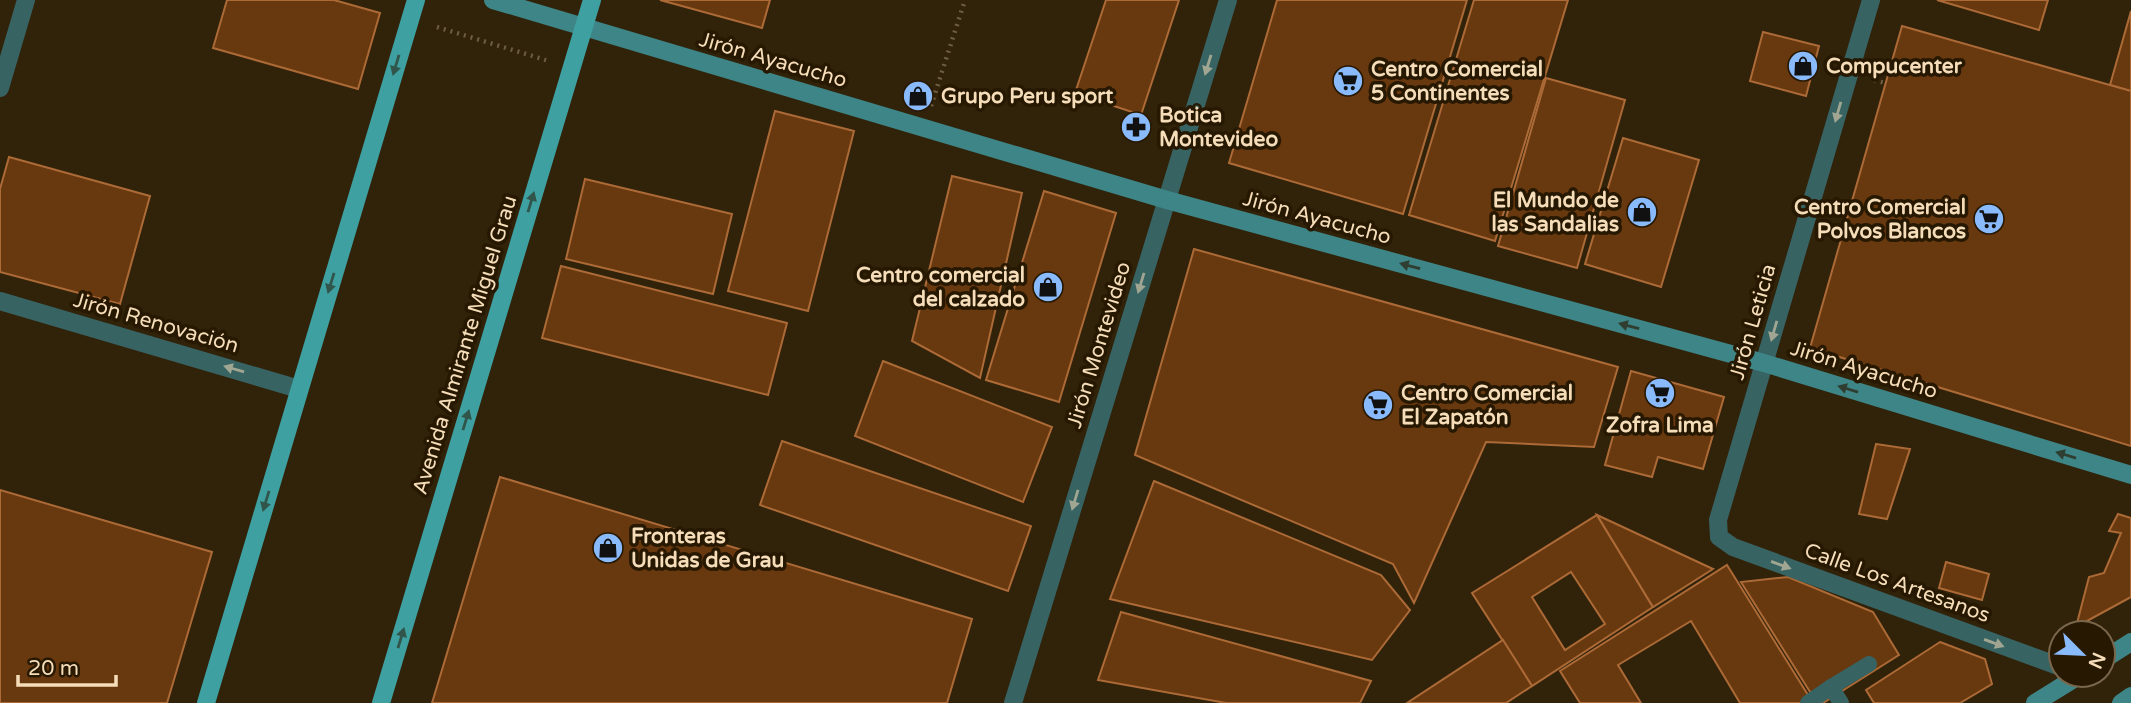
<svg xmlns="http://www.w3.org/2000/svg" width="2131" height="703" font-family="'Varela Round',sans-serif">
	<rect width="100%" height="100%" fill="#31220a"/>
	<g fill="#68380f" stroke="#ac6a37" stroke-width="2" fill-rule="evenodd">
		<path d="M 227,0 L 334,0 L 380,13 L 358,89 L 213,48 Z"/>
		<path d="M 660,0 L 770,0 L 762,28 Z"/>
		<path d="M 1106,0 L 1179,0 L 1141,115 L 1075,93 Z"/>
		<path d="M 1277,0 L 1467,0 L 1403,214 L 1229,163 Z"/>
		<path d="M 1474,0 L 1568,0 L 1495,241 L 1409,215 Z"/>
		<path d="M 1937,0 L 2048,0 L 2039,30 Z"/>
		<path d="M 2131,11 L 2131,91 L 2110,85 Z"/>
		<path d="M 1902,26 L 2131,91 L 2131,446 L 1810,348 Z"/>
		<path d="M 1763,32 L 1819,46 L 1806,96 L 1750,81 Z"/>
		<path d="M 1546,78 L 1625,100 L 1577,268 L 1498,246 Z"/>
		<path d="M 775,111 L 854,131 L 808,311 L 728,291 Z"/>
		<path d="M 1623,138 L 1699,160 L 1661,287 L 1585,264 Z"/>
		<path d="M 9,157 L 150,196 L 120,304 L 0,272 L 0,189 Z"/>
		<path d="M 952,176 L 1022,193 L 980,378 L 912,341 Z"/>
		<path d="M 585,179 L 732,214 L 713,294 L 566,259 Z"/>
		<path d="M 1044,191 L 1116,213 L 1059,402 L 986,380 Z"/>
		<path d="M 1194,249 L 1618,367 L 1594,447 L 1486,442 L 1414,603 L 1393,564 L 1135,455 Z"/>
		<path d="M 561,266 L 787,323 L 768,395 L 542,338 Z"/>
		<path d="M 883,361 L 1052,427 L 1023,502 L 855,436 Z"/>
		<path d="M 1631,371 L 1724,397 L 1703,469 L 1658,457 L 1652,477 L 1605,465 Z"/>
		<path d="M 782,441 L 1031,526 L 1008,591 L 760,505 Z"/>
		<path d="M 1876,444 L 1910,449 L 1887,519 L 1859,514 Z"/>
		<path d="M 500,477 L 972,619 L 947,703 L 432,703 Z"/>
		<path d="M 1154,481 L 1381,575 L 1410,610 L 1372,660 L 1110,599 Z"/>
		<path d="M 0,490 L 212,552 L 167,703 L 0,703 Z"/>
		<path d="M 2118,514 L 2131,518 L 2131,597 L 2076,627 L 2089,577 L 2104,573 L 2121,533 L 2109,531 Z"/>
		<path d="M 1597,515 L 1653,607 L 1532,686 L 1472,593 ZM 1571,572 L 1605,624 L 1565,650 L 1532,597 Z"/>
		<path d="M 1597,515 L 1713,569 L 1653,607 Z"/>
		<path d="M 1946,562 L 1989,574 L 1982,600 L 1939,588 Z"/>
		<path d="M 1727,565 L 1813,703 L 1740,703 L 1691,621 L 1618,665 L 1641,703 L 1580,703 L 1560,671 Z"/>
		<path d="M 1788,577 L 1873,612 L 1899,655 L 1823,703 L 1817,703 L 1741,582 Z"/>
		<path d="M 1121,612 L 1371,681 L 1360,703 L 1226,703 L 1098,680 Z"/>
		<path d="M 1503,640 L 1532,686 L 1506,703 L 1407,703 Z"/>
		<path d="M 1940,642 L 1985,659 L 1992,684 L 1960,703 L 1874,703 L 1866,690 Z"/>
	</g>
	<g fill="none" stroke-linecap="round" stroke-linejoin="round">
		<g stroke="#6f5d41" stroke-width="4.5" stroke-dasharray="2 5" stroke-linecap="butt">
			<path d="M 437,27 L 549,61"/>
			<path d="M 1874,80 L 1885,83"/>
			<path d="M 931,106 L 965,0"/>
		</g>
		<g stroke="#386363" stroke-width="16">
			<path d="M 1808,703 L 1831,687"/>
			<path d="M 1841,703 L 1831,687 L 1869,664"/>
		</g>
		<g stroke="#386363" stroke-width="18">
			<path d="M 1871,0 L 1718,520 L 1719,537 L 1733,547 L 2061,667"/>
			<path d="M 0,88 L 26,0"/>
			<path d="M 0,301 L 299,389"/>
			<path d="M 1013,703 L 1228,0"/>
		</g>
		<g stroke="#3d8586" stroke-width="18">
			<path d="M 493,0 L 1167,200 L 1764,363 L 2131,475"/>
			<path d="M 2103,660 L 2131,642"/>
			<path d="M 2035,703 L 2080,675"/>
			<path d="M 2121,703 L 2131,696"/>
		</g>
		<g stroke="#3ea0a1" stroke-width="18">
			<path d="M 206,703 L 416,0"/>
			<path d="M 381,703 L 592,0"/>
		</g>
	</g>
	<defs><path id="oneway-solid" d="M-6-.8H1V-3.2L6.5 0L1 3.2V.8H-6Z" transform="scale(1.75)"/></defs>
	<g fill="#31554a">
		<use href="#oneway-solid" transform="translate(396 65) rotate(107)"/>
		<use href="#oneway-solid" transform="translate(531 202) rotate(-73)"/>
		<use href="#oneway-solid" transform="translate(331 283) rotate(107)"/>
		<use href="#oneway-solid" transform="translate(466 420) rotate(-73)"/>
		<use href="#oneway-solid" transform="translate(266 501) rotate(107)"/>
		<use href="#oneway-solid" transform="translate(401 638) rotate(-73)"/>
	</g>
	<g fill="#a0a692">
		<use href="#oneway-solid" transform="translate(1208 65) rotate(107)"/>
		<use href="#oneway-solid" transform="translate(1838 112) rotate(106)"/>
		<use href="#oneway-solid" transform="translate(1141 283) rotate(107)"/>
		<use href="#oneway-solid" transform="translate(1774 331) rotate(106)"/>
		<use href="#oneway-solid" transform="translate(234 369) rotate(-164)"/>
		<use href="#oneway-solid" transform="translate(1075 500) rotate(107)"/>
		<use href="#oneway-solid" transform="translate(1781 565) rotate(20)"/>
		<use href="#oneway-solid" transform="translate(1994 643) rotate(20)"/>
	</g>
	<g fill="#2f3e30">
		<use href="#oneway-solid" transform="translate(1410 266) rotate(-165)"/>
		<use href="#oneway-solid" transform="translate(1629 326) rotate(-165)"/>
		<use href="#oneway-solid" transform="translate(1848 389) rotate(-163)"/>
		<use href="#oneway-solid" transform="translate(2066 455) rotate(-163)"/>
	</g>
	<defs>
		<g id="shop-disc" transform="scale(1.575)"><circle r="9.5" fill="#89bafc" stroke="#271802"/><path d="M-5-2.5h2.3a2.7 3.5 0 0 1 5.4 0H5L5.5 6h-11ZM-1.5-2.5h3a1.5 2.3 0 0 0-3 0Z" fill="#111"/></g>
		<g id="supermarket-disc" transform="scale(1.575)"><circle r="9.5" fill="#89bafc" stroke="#271802"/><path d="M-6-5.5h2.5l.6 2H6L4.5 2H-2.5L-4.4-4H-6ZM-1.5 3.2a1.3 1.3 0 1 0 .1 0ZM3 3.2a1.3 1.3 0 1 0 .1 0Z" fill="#111"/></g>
		<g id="pharmacy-disc" transform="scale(1.575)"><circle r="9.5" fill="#89bafc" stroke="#271802"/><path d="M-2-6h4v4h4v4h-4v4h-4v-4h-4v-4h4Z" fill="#111"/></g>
	</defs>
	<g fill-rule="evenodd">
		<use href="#shop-disc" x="1803" y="66"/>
		<use href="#supermarket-disc" x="1348" y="81"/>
		<use href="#shop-disc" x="918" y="96"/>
		<use href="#pharmacy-disc" x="1136" y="127"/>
		<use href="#shop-disc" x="1642" y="212"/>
		<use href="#supermarket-disc" x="1989" y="219"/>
		<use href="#shop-disc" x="1048" y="287"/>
		<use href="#supermarket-disc" x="1660" y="393"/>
		<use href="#supermarket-disc" x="1378" y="405"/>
		<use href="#shop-disc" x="608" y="548"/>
	</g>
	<g text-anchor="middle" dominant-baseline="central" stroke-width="7" stroke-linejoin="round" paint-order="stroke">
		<g font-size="21" fill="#f6ddb9" stroke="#271802">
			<text transform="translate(773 60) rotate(16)">Jirón Ayacucho</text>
			<text transform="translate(1317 218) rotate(15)">Jirón Ayacucho</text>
			<text transform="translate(1753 322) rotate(-74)">Jirón Leticia</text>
			<text transform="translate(156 323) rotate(16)">Jirón Renovación</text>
			<text transform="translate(465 345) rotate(-73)">Avenida Almirante Miguel Grau</text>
			<text transform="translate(1099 345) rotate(-73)">Jirón Montevideo</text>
			<text transform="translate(1864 370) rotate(17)">Jirón Ayacucho</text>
			<text transform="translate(1897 583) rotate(20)">Calle Los Artesanos</text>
		</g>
		<g font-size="21" font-weight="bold" fill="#f6ddb9" stroke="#271802" text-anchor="start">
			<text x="1826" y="66">Compucenter</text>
			<text x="1371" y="69">Centro Comercial<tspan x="1371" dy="24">5 Continentes</tspan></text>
			<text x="941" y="96">Grupo Peru sport</text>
			<text x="1159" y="115">Botica<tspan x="1159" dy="24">Montevideo</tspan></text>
			<text x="1619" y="200" text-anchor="end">El Mundo de<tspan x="1619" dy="24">las Sandalias</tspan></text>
			<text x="1966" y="207" text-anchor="end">Centro Comercial<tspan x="1966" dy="24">Polvos Blancos</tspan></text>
			<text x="1025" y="275" text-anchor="end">Centro comercial<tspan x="1025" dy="24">del calzado</tspan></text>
			<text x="1401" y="393">Centro Comercial<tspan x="1401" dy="24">El Zapatón</tspan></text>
			<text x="1660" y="425" text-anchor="middle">Zofra Lima</text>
			<text x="631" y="536">Fronteras<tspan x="631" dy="24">Unidas de Grau</tspan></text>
		</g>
	</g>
	<g transform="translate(2082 654) rotate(114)"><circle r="33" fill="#271802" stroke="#7a674b" stroke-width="2"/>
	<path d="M0-5L12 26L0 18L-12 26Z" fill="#89bafc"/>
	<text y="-10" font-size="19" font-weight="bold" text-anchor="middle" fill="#f6ddb9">N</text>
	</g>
	<path d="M18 675v10h98v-10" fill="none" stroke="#f6ddb9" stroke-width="3.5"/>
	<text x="28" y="675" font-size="21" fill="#f6ddb9" stroke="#271802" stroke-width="5" paint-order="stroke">20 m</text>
</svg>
